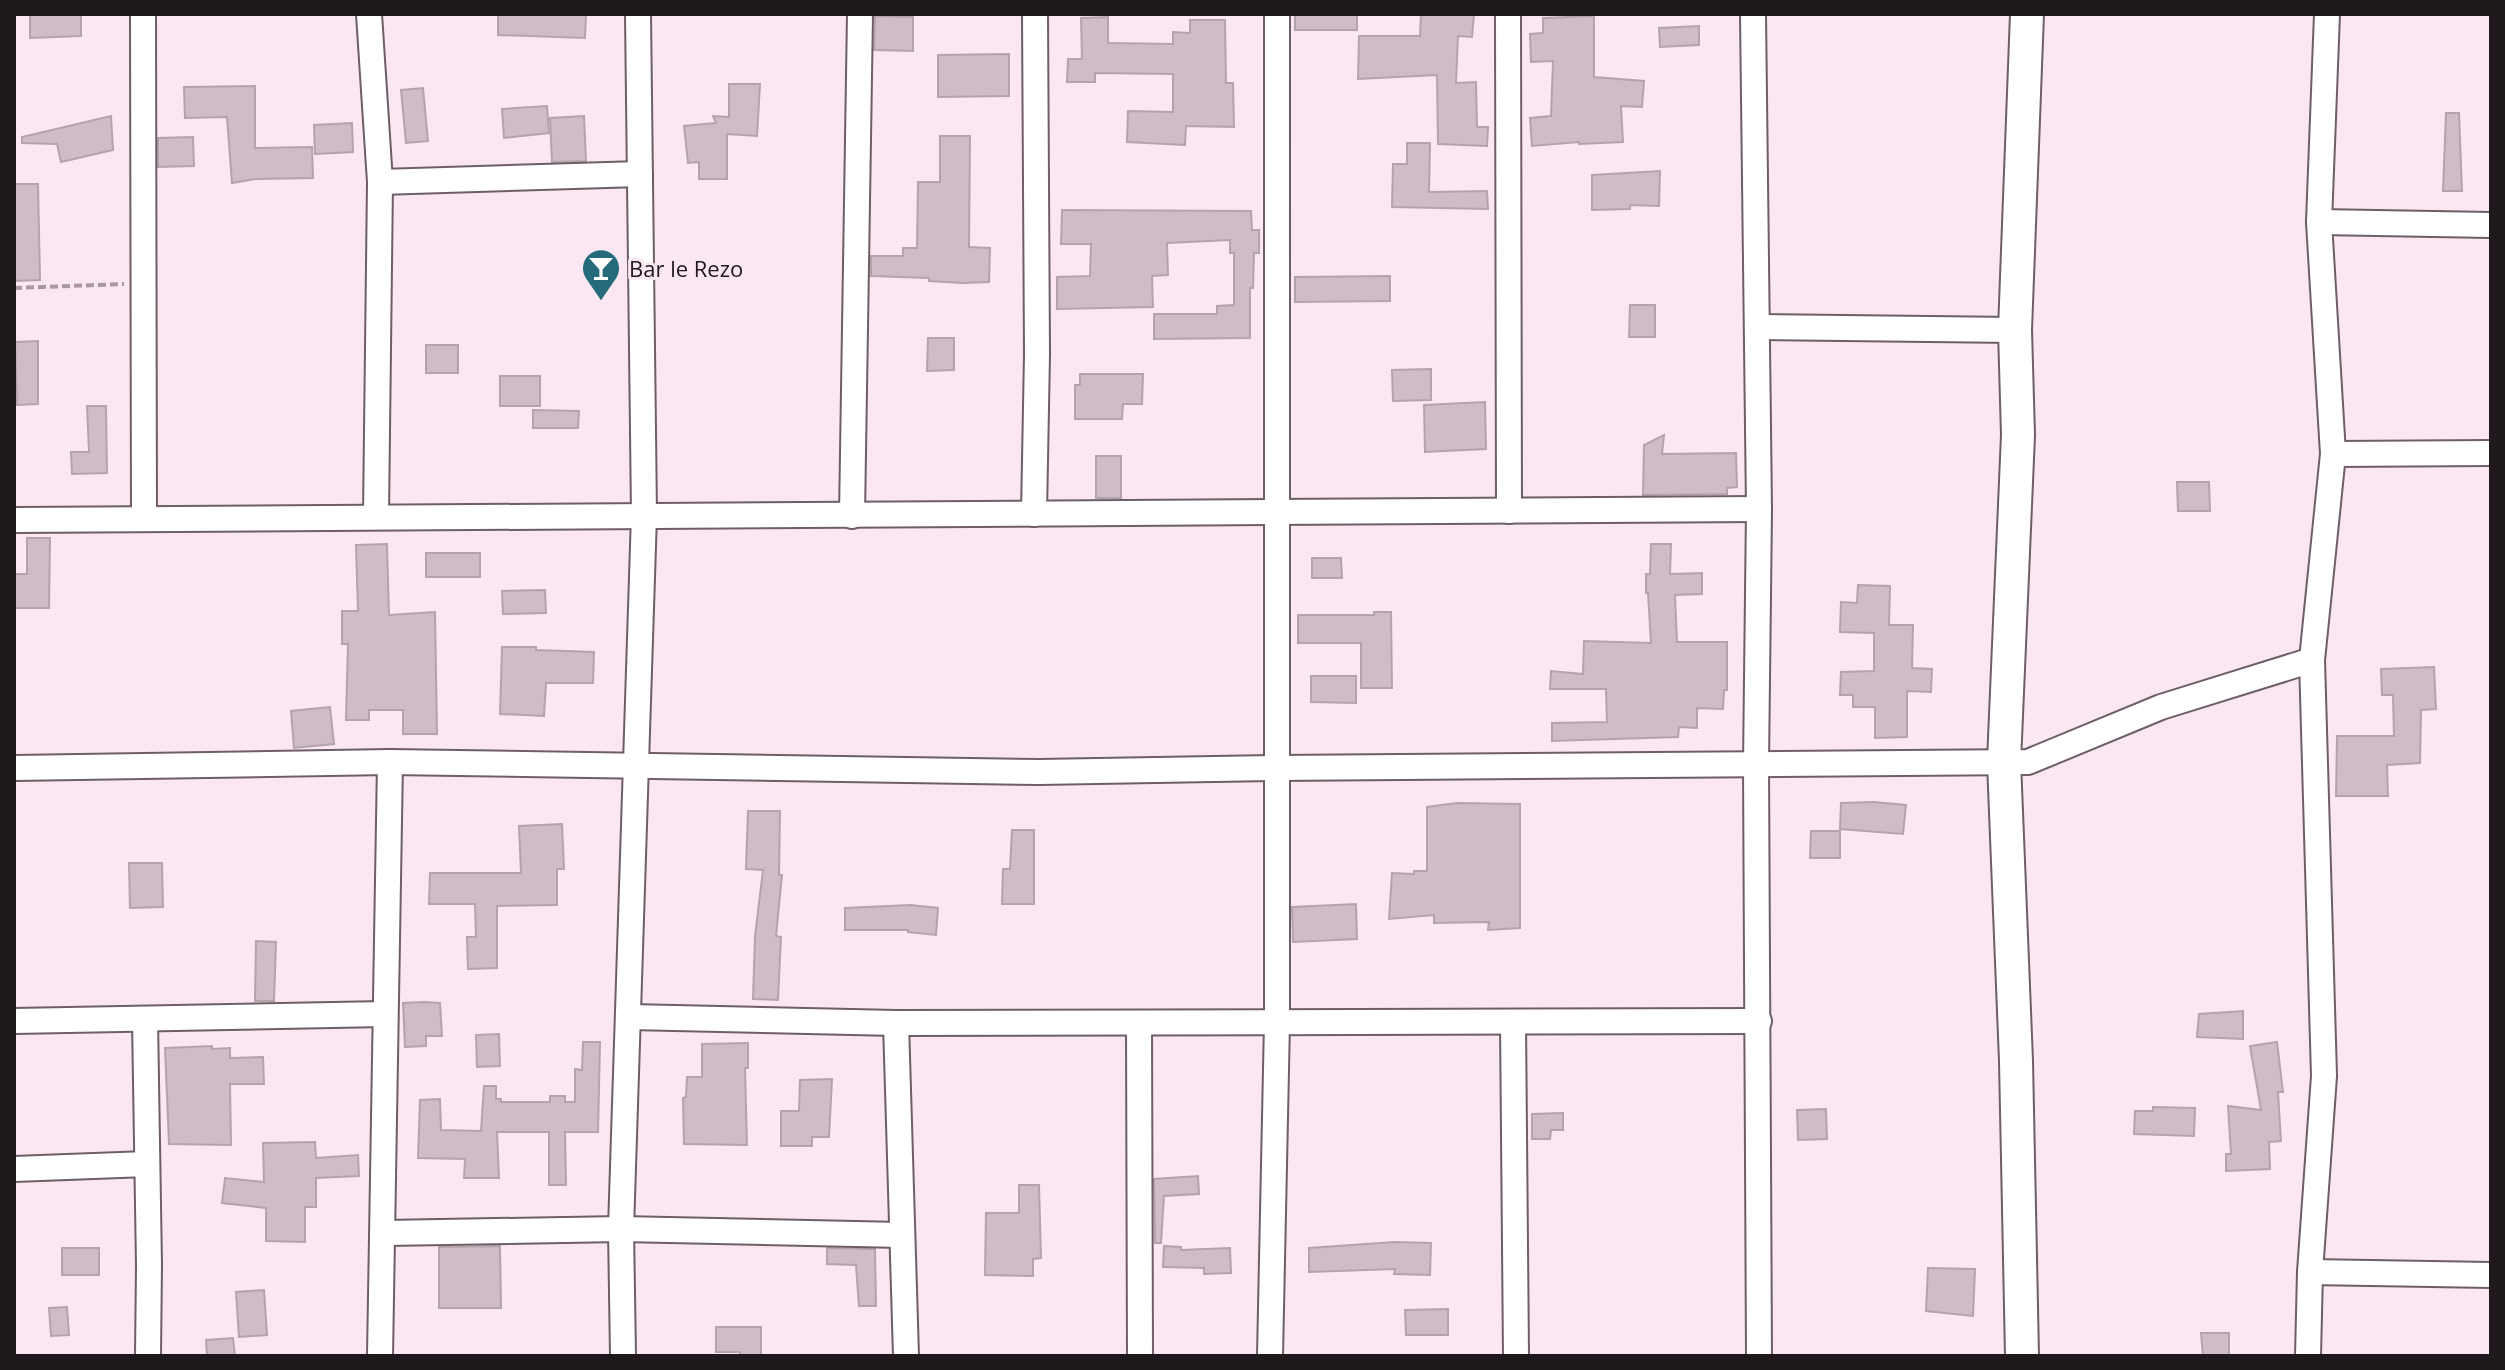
<svg xmlns="http://www.w3.org/2000/svg" width="2505" height="1370" font-family="'Open Sans',sans-serif">
	<rect width="100%" height="100%" fill="#fae7f2"/>
	<g fill="#cebcc6" stroke="#b4a2ad" stroke-width="2">
		<path d="M 30,14 L 81,14 L 81,36 L 30,38 Z"/>
		<path d="M 498,14 L 586,14 L 585,38 L 498,35 Z"/>
		<rect x="1295" y="14" width="62" height="16"/>
		<path d="M 1421,14 L 1474,14 L 1472,37 L 1458,36 L 1456,83 L 1476,82 L 1477,127 L 1488,127 L 1487,146 L 1438,144 L 1437,75 L 1358,79 L 1359,36 L 1420,36 Z"/>
		<path d="M 875,16 L 913,17 L 913,51 L 874,50 Z"/>
		<path d="M 1594,16 L 1594,77 L 1644,81 L 1642,107 L 1621,106 L 1623,142 L 1579,144 L 1579,142 L 1532,146 L 1530,118 L 1551,116 L 1553,61 L 1531,62 L 1530,34 L 1543,33 L 1543,18 Z"/>
		<path d="M 1108,17 L 1108,43 L 1173,44 L 1173,32 L 1190,33 L 1190,20 L 1225,20 L 1226,83 L 1233,83 L 1234,127 L 1186,126 L 1185,145 L 1127,142 L 1128,111 L 1173,112 L 1173,74 L 1095,73 L 1095,82 L 1067,82 L 1068,59 L 1082,59 L 1081,18 Z"/>
		<path d="M 1699,26 L 1699,45 L 1660,47 L 1659,28 Z"/>
		<path d="M 1009,54 L 1009,96 L 938,97 L 938,55 Z"/>
		<path d="M 729,84 L 760,84 L 757,136 L 727,134 L 727,179 L 699,179 L 699,162 L 688,163 L 684,126 L 716,123 L 713,116 L 729,117 Z"/>
		<path d="M 255,86 L 255,148 L 312,147 L 313,178 L 255,179 L 232,183 L 227,117 L 185,118 L 184,87 Z"/>
		<path d="M 423,88 L 428,141 L 406,143 L 401,90 Z"/>
		<path d="M 547,106 L 549,133 L 504,138 L 502,109 Z"/>
		<path d="M 2446,113 L 2459,113 L 2462,191 L 2443,191 Z"/>
		<path d="M 111,116 L 113,150 L 61,162 L 57,144 L 22,143 L 22,137 Z"/>
		<path d="M 584,116 L 586,161 L 552,162 L 550,118 Z"/>
		<path d="M 352,123 L 353,152 L 315,154 L 314,125 Z"/>
		<path d="M 940,136 L 970,136 L 969,247 L 990,248 L 989,282 L 962,283 L 929,281 L 929,278 L 871,276 L 871,256 L 903,256 L 903,248 L 917,248 L 918,182 L 940,182 Z"/>
		<path d="M 193,137 L 194,166 L 158,167 L 158,138 Z"/>
		<path d="M 1407,143 L 1430,143 L 1429,192 L 1487,191 L 1488,209 L 1392,207 L 1393,164 L 1407,164 Z"/>
		<path d="M 1660,171 L 1659,206 L 1630,205 L 1630,209 L 1592,210 L 1592,175 Z"/>
		<path d="M 14,184 L 38,184 L 40,280 L 14,281 Z"/>
		<path d="M 1062,210 L 1251,211 L 1252,230 L 1259,230 L 1259,253 L 1254,253 L 1253,288 L 1250,288 L 1250,338 L 1154,339 L 1154,314 L 1217,314 L 1217,306 L 1234,305 L 1234,253 L 1230,253 L 1230,240 L 1167,243 L 1168,275 L 1152,276 L 1153,307 L 1057,309 L 1057,277 L 1090,276 L 1091,244 L 1061,244 Z"/>
		<path d="M 1390,276 L 1390,301 L 1295,302 L 1295,277 Z"/>
		<path d="M 1630,305 L 1655,305 L 1655,337 L 1629,337 Z"/>
		<path d="M 928,338 L 954,338 L 954,370 L 927,371 Z"/>
		<path d="M 38,341 L 38,404 L 17,405 L 15,342 Z"/>
		<rect x="426" y="345" width="32" height="28"/>
		<path d="M 1431,369 L 1431,400 L 1393,401 L 1392,370 Z"/>
		<path d="M 1080,374 L 1143,374 L 1142,404 L 1123,404 L 1122,419 L 1075,419 L 1075,385 L 1080,385 Z"/>
		<rect x="500" y="376" width="40" height="30"/>
		<path d="M 1485,402 L 1486,449 L 1425,452 L 1424,405 Z"/>
		<path d="M 87,406 L 106,406 L 107,473 L 72,474 L 71,452 L 89,452 Z"/>
		<path d="M 533,410 L 579,411 L 578,428 L 533,428 Z"/>
		<path d="M 1664,435 L 1662,454 L 1736,453 L 1737,487 L 1727,488 L 1727,494 L 1643,495 L 1644,445 Z"/>
		<rect x="1096" y="456" width="25" height="42"/>
		<path d="M 2177,482 L 2209,482 L 2210,511 L 2178,511 Z"/>
		<path d="M 27,538 L 50,538 L 49,608 L 14,608 L 14,574 L 27,574 Z"/>
		<path d="M 387,544 L 389,615 L 435,612 L 437,734 L 403,734 L 403,710 L 369,710 L 369,720 L 346,720 L 348,644 L 342,644 L 342,611 L 358,611 L 356,545 Z"/>
		<path d="M 1651,544 L 1671,544 L 1670,574 L 1702,573 L 1702,594 L 1675,595 L 1677,642 L 1727,642 L 1727,690 L 1724,690 L 1723,709 L 1697,708 L 1697,728 L 1679,727 L 1678,737 L 1552,741 L 1552,723 L 1607,722 L 1606,689 L 1550,689 L 1551,671 L 1583,674 L 1584,641 L 1651,643 L 1648,593 L 1646,593 L 1646,574 L 1650,574 Z"/>
		<rect x="426" y="553" width="54" height="24"/>
		<path d="M 1312,558 L 1341,558 L 1342,578 L 1312,578 Z"/>
		<path d="M 1858,585 L 1890,586 L 1889,625 L 1913,625 L 1912,668 L 1932,669 L 1931,692 L 1907,691 L 1907,737 L 1875,738 L 1875,707 L 1853,707 L 1853,695 L 1840,695 L 1841,672 L 1874,671 L 1874,633 L 1840,632 L 1841,602 L 1857,603 Z"/>
		<path d="M 545,590 L 546,613 L 503,614 L 502,591 Z"/>
		<path d="M 1374,612 L 1391,612 L 1392,688 L 1361,688 L 1361,643 L 1298,643 L 1298,615 L 1374,615 Z"/>
		<path d="M 502,647 L 536,647 L 536,650 L 594,652 L 593,683 L 546,683 L 544,716 L 500,714 Z"/>
		<path d="M 2434,667 L 2436,709 L 2421,710 L 2420,763 L 2387,765 L 2388,796 L 2336,796 L 2337,736 L 2394,736 L 2393,695 L 2382,695 L 2381,669 Z"/>
		<path d="M 1311,676 L 1356,676 L 1356,703 L 1311,702 Z"/>
		<path d="M 330,707 L 334,744 L 294,748 L 291,711 Z"/>
		<path d="M 1873,802 L 1906,805 L 1903,834 L 1840,829 L 1841,803 Z"/>
		<path d="M 1457,803 L 1520,804 L 1520,928 L 1488,930 L 1489,922 L 1434,923 L 1434,915 L 1389,919 L 1392,873 L 1414,874 L 1414,871 L 1427,871 L 1427,807 Z"/>
		<path d="M 748,811 L 780,811 L 779,875 L 782,875 L 776,936 L 781,937 L 778,1000 L 753,999 L 755,936 L 763,870 L 746,869 Z"/>
		<path d="M 562,824 L 564,869 L 557,869 L 557,905 L 497,906 L 497,968 L 468,969 L 467,937 L 476,937 L 475,904 L 429,904 L 430,873 L 521,873 L 519,826 Z"/>
		<path d="M 1012,830 L 1034,830 L 1034,904 L 1002,904 L 1003,869 L 1010,869 Z"/>
		<path d="M 1811,831 L 1840,831 L 1840,858 L 1810,858 Z"/>
		<path d="M 129,863 L 162,863 L 163,907 L 130,908 Z"/>
		<path d="M 1356,904 L 1357,939 L 1293,942 L 1292,907 Z"/>
		<path d="M 911,905 L 938,908 L 936,935 L 908,932 L 908,930 L 845,930 L 845,908 Z"/>
		<path d="M 256,941 L 276,942 L 274,1001 L 255,1001 Z"/>
		<path d="M 424,1002 L 440,1003 L 442,1036 L 426,1036 L 426,1046 L 405,1047 L 403,1003 Z"/>
		<path d="M 2243,1011 L 2243,1039 L 2197,1037 L 2199,1014 Z"/>
		<path d="M 499,1034 L 500,1066 L 477,1067 L 476,1035 Z"/>
		<path d="M 583,1042 L 600,1042 L 598,1132 L 565,1132 L 566,1185 L 549,1185 L 549,1132 L 497,1132 L 499,1178 L 464,1178 L 465,1159 L 418,1158 L 420,1100 L 440,1099 L 441,1130 L 481,1131 L 484,1086 L 496,1086 L 496,1099 L 501,1099 L 501,1102 L 550,1102 L 550,1096 L 565,1096 L 565,1102 L 575,1102 L 575,1069 L 582,1070 Z"/>
		<path d="M 2277,1042 L 2283,1092 L 2278,1092 L 2281,1141 L 2269,1142 L 2270,1169 L 2226,1171 L 2226,1154 L 2231,1154 L 2228,1106 L 2261,1110 L 2250,1046 Z"/>
		<path d="M 748,1043 L 748,1068 L 745,1068 L 747,1145 L 684,1144 L 683,1098 L 686,1097 L 687,1077 L 702,1077 L 702,1044 Z"/>
		<path d="M 212,1046 L 212,1049 L 230,1048 L 230,1058 L 263,1057 L 264,1084 L 230,1084 L 231,1145 L 169,1144 L 165,1048 Z"/>
		<path d="M 832,1079 L 829,1137 L 812,1137 L 812,1146 L 781,1146 L 781,1111 L 799,1111 L 800,1080 Z"/>
		<path d="M 2153,1107 L 2195,1108 L 2194,1136 L 2134,1134 L 2135,1111 L 2153,1111 Z"/>
		<path d="M 1826,1109 L 1827,1139 L 1798,1140 L 1797,1110 Z"/>
		<path d="M 1563,1113 L 1563,1130 L 1551,1130 L 1550,1139 L 1532,1139 L 1532,1114 Z"/>
		<path d="M 315,1142 L 316,1158 L 358,1155 L 359,1176 L 316,1178 L 316,1207 L 305,1207 L 305,1242 L 266,1241 L 266,1208 L 222,1203 L 225,1178 L 264,1182 L 263,1143 Z"/>
		<path d="M 1198,1176 L 1199,1194 L 1164,1196 L 1161,1243 L 1155,1243 L 1154,1179 Z"/>
		<path d="M 1019,1185 L 1039,1185 L 1041,1258 L 1033,1259 L 1033,1276 L 985,1275 L 986,1213 L 1019,1213 Z"/>
		<path d="M 1395,1242 L 1431,1243 L 1430,1275 L 1394,1274 L 1395,1269 L 1309,1272 L 1309,1248 Z"/>
		<path d="M 500,1246 L 501,1308 L 439,1308 L 439,1247 Z"/>
		<path d="M 1164,1246 L 1181,1247 L 1181,1250 L 1230,1248 L 1231,1273 L 1204,1274 L 1204,1268 L 1163,1267 Z"/>
		<rect x="62" y="1248" width="37" height="27"/>
		<path d="M 827,1248 L 875,1249 L 876,1306 L 859,1306 L 856,1265 L 827,1264 Z"/>
		<path d="M 1928,1268 L 1975,1269 L 1973,1316 L 1926,1311 Z"/>
		<path d="M 264,1290 L 267,1335 L 239,1337 L 236,1292 Z"/>
		<path d="M 67,1307 L 69,1335 L 51,1336 L 49,1308 Z"/>
		<path d="M 1448,1309 L 1448,1335 L 1406,1335 L 1405,1310 Z"/>
		<path d="M 716,1327 L 761,1327 L 761,1356 L 740,1356 L 740,1352 L 716,1352 Z"/>
		<path d="M 2201,1333 L 2229,1333 L 2229,1356 L 2203,1356 Z"/>
		<path d="M 233,1338 L 235,1356 L 207,1356 L 206,1340 Z"/>
	</g>
	<g fill="none" stroke-linecap="round" stroke-linejoin="round">
		<g stroke="#6e5e67" stroke-width="28">
			<g id="street">
				<path d="M 143,14 L 144,519"/>
				<path d="M 369,14 L 380,182 L 376,516"/>
				<path d="M 1508,14 L 1509,511"/>
				<path d="M 1753,14 L 1759,509 L 1756,764 L 1759,1356"/>
				<path d="M 380,182 L 640,174"/>
				<path d="M 2319,222 L 2491,225"/>
				<path d="M 1757,327 L 2015,330"/>
				<path d="M 2333,454 L 2491,453"/>
				<path d="M 1034,514 L 1037,354 L 1035,14"/>
				<path d="M 852,516 L 860,14"/>
				<path d="M 14,520 L 1759,509"/>
				<path d="M 14,768 L 390,762 L 1039,772 L 1277,768 L 2028,762 L 2161,707 L 2312,660"/>
				<path d="M 630,1017 L 896,1023 L 1759,1021"/>
				<path d="M 145,1019 L 149,1266 L 148,1356"/>
				<path d="M 14,1021 L 385,1014"/>
				<path d="M 1513,1022 L 1516,1356"/>
				<path d="M 896,1023 L 906,1356"/>
				<path d="M 1139,1023 L 1140,1356"/>
				<path d="M 14,1169 L 147,1164"/>
				<path d="M 384,1233 L 621,1229 L 902,1235"/>
				<path d="M 2310,1272 L 2491,1275"/>
				<path d="M 380,1356 L 390,762"/>
				<path d="M 623,1356 L 621,1229 L 644,515 L 638,14"/>
				<path d="M 1270,1356 L 1277,1022 L 1277,14"/>
				<path d="M 2308,1356 L 2310,1272 L 2324,1076 L 2312,660 L 2333,454 L 2319,222 L 2327,14"/>
			</g>
		</g>
		<g stroke="#6e5e67" stroke-width="36">
			<path id="secondary" d="M 2022,1356 L 2016,1061 L 2004,762 L 2018,435 L 2015,330 L 2027,14"/>
		</g>
		<path stroke="#a899a1" stroke-width="4" stroke-dasharray="8 4" stroke-linecap="butt" d="M 14,288 L 124,284"/>
		<use href="#street" stroke="#fff" stroke-width="24"/>
		<use href="#secondary" stroke="#fff" stroke-width="32"/>
	</g>
	<defs>
		<g id="bar-pin" transform="scale(2)"><path d="M0 17L-7.5 6A9.5 9.5 0 1 1 7.5 6Z" fill="#266b7b" stroke="#fae7f2"/><path d="M-6-5H6L.8 .8V4.5H3.5V6h-7V4.5H-.8V.8Z" fill="#fff"/></g>
	</defs>
	<g fill-rule="evenodd">
		<use href="#bar-pin" x="601" y="268"/>
	</g>
	<g text-anchor="middle" dominant-baseline="central" stroke-width="6" stroke-linejoin="round" paint-order="stroke">
		<g font-size="22" fill="#1f181c" stroke="#fae7f2" text-anchor="start">
			<text x="629" y="268">Bar le Rezo</text>
		</g>
	</g>
	<rect width="2505" height="1370" fill="none" stroke="#1f181c" stroke-width="32"/>
</svg>
